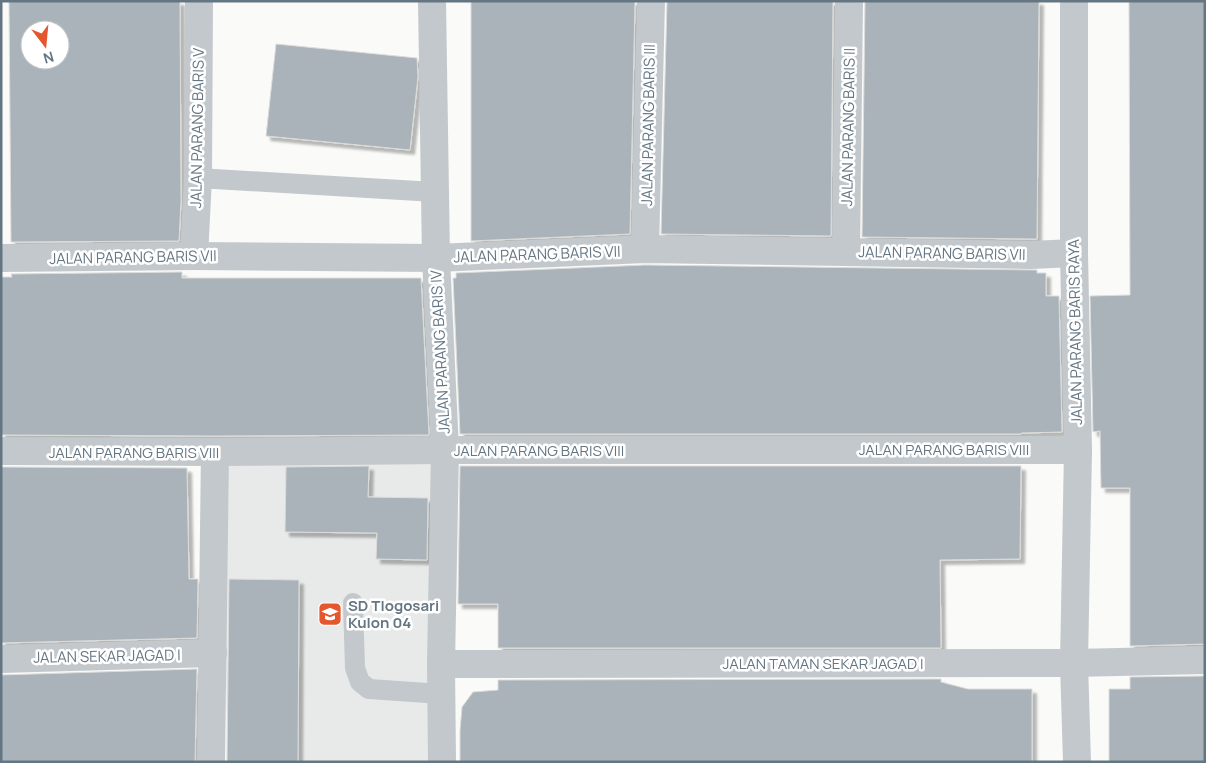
<svg xmlns="http://www.w3.org/2000/svg" width="1206" height="763" font-family="Manrope,sans-serif">
	<defs>
		<filter id="shadow"><feDropShadow dx="4.5" dy="4.5" stdDeviation="1" flood-color="#0004"/></filter>
	</defs>
	<rect width="100%" height="100%" fill="#fafaf8"/>
	<path fill="#e8e9e9" d="M 433,462 L 436,762 L 227,762 L 224,465 Z"/>
	<g fill="#aab3b9" stroke="#dcdcda" fill-rule="evenodd" filter="url(#shadow)">
		<path d="M 9,1 L 180,1 L 181,201 L 179,241 L 11,242 ZM 30,30 L 60,30 L 60,60 L 30,60 Z"/>
		<path d="M 471,1 L 635,1 L 630,234 L 471,241 Z"/>
		<path d="M 667,1 L 833,1 L 831,236 L 661,234 Z"/>
		<path d="M 865,1 L 1039,1 L 1037,239 L 862,237 Z"/>
		<path d="M 1129,1 L 1205,1 L 1205,644 L 1130,646 L 1130,488 L 1101,488 L 1100,431 L 1093,432 L 1090,296 L 1130,295 Z"/>
		<path d="M 276,44 L 417,58 L 418,77 L 410,150 L 266,136 Z"/>
		<path d="M 645,265 L 1037,270 L 1037,273 L 1046,273 L 1046,296 L 1059,296 L 1062,432 L 1021,433 L 1021,434 L 460,434 L 453,278 L 456,278 L 456,273 Z"/>
		<path d="M 182,272 L 182,278 L 421,278 L 429,435 L 215,436 L 1,435 L 1,277 L 12,277 L 11,274 Z"/>
		<path d="M 369,466 L 368,497 L 428,498 L 427,560 L 376,559 L 377,533 L 285,532 L 286,467 Z"/>
		<path d="M 460,466 L 1021,466 L 1020,559 L 940,560 L 941,648 L 498,648 L 498,604 L 458,604 Z"/>
		<path d="M 1,467 L 187,468 L 189,579 L 198,579 L 197,638 L 1,643 Z"/>
		<path d="M 229,579 L 299,580 L 298,762 L 227,762 Z"/>
		<path d="M 197,669 L 195,762 L 1,762 L 1,675 Z"/>
		<path d="M 1205,676 L 1205,762 L 1109,762 L 1109,689 L 1130,689 L 1130,677 Z"/>
		<path d="M 941,679 L 941,682 L 968,689 L 1032,689 L 1032,762 L 460,762 L 460,730 L 462,707 L 473,692 L 498,690 L 498,680 Z"/>
	</g>
	<g fill="none" stroke-linecap="round" stroke-linejoin="round">
		<g stroke="#c3c8cc" stroke-width="20">
			<path d="M 198,178 L 435,192"/>
			<path d="M 353,603 L 355,668 L 360,682 L 369,689 L 442,694"/>
		</g>
		<g stroke="#c3c8cc" stroke-width="28">
			<path d="M 432,1 L 436,258 L 445,450 L 441,664 L 442,762"/>
			<path d="M 1074,1 L 1074,253 L 1078,450 L 1074,663 L 1077,762"/>
			<path d="M 645,249 L 651,1"/>
			<path d="M 846,252 L 849,1"/>
			<path d="M 194,256 L 198,178 L 199,1"/>
			<path d="M 1,258 L 194,256 L 436,258 L 645,249 L 1031,255 L 1074,253"/>
			<path d="M 1,451 L 215,452 L 445,450 L 1078,450"/>
			<path d="M 1,659 L 213,653"/>
			<path d="M 441,664 L 1074,663 L 1205,660"/>
			<path d="M 211,762 L 215,452"/>
		</g>
	</g>
	<defs>
		<g id="school-square" transform="scale(1.25)"><rect x="-9" y="-9" width="18" height="18" rx="4" fill="#e4572e" stroke="#fff"/><path d="M0-5L7-2L0 1L-7-2ZM-4 1L0 2.5L4 1V4Q0 6-4 4Z" fill="#fff"/></g>
	</defs>
	<g fill-rule="evenodd">
		<use href="#school-square" x="330" y="614"/>
	</g>
	<g text-anchor="middle" dominant-baseline="central" stroke-width="5" stroke-linejoin="round" paint-order="stroke">
		<g font-size="15" fill="#657683" stroke="#fff">
			<text transform="translate(648 125) rotate(-89)">JALAN PARANG BARIS III</text>
			<text transform="translate(848 127) rotate(-89)">JALAN PARANG BARIS II</text>
			<text transform="translate(197 128) rotate(-89)">JALAN PARANG BARIS V</text>
			<text transform="translate(942 253) rotate(1)">JALAN PARANG BARIS VII</text>
			<text transform="translate(537 254) rotate(-2)">JALAN PARANG BARIS VII</text>
			<text transform="translate(133 257) rotate(-1)">JALAN PARANG BARIS VII</text>
			<text transform="translate(1075 332) rotate(-91)">JALAN PARANG BARIS RAYA</text>
			<text transform="translate(440 352) rotate(-93)">JALAN PARANG BARIS IV</text>
			<text x="944" y="449">JALAN PARANG BARIS VIII</text>
			<text x="539" y="450">JALAN PARANG BARIS VIII</text>
			<text x="134" y="452">JALAN PARANG BARIS VIII</text>
			<text transform="translate(107 656) rotate(-1)">JALAN SEKAR JAGAD I</text>
			<text x="823" y="663">JALAN TAMAN SEKAR JAGAD I</text>
		</g>
		<g font-size="15" font-weight="bold" fill="#657683" stroke="#fff" text-anchor="start">
			<text x="348" y="605">SD Tlogosari<tspan x="348" dy="17">Kulon 04</tspan></text>
		</g>
	</g>
	<rect width="1206" height="763" fill="none" stroke="#657683" stroke-width="5"/>
	<g transform="translate(45 45) rotate(164)"><circle r="24" fill="#ffffff" stroke="#c1c8cd"/>
	<path d="M0-4L9 19L0 12L-9 19Z" fill="#e4572e"/>
	<text y="-8" font-size="14" font-weight="bold" text-anchor="middle" fill="#657683">N</text>
	</g>
</svg>
